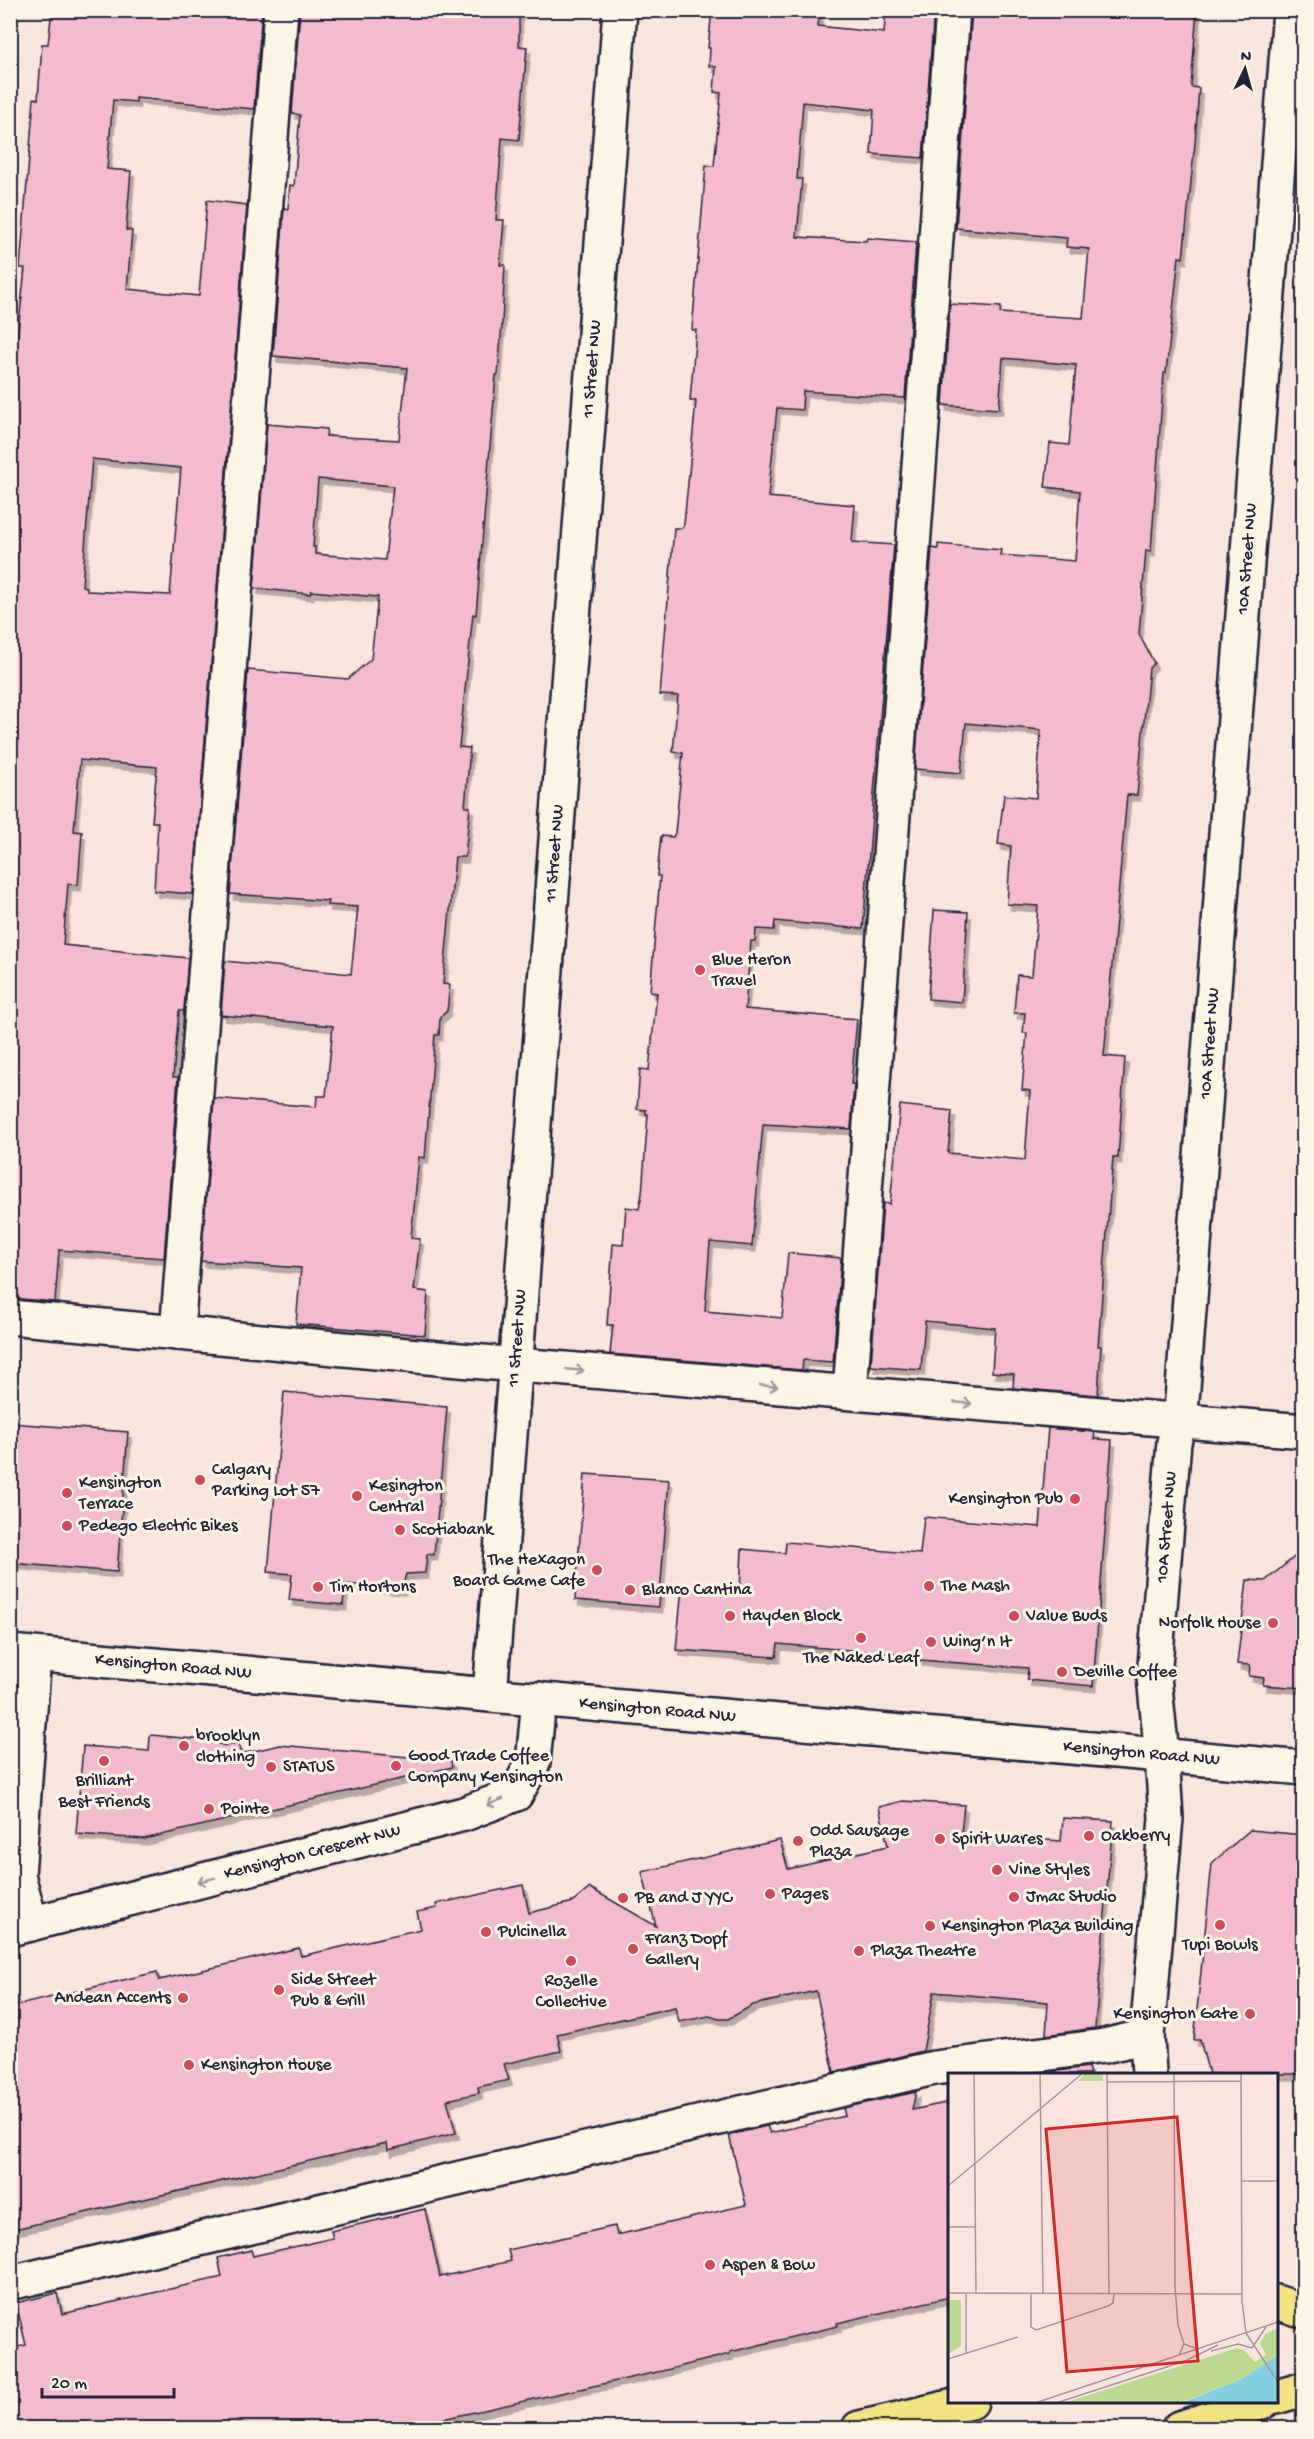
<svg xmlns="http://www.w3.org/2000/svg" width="1314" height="2439" font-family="'Gochi Hand',sans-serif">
	<defs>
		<filter id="shadow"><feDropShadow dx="3.5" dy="6" stdDeviation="0" flood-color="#0004"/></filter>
	</defs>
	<rect width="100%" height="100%" fill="#fae4de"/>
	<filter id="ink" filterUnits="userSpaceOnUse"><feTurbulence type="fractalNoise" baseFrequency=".0167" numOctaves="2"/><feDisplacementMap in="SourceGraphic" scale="12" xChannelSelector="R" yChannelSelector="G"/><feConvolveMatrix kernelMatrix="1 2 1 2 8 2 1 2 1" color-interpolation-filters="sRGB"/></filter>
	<g filter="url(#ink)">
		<g fill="#f4bbce" stroke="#22223b" stroke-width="1.5" fill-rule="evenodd" filter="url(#shadow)">
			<path d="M 52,10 L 262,10 L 254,109 L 136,98 L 136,102 L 113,100 L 107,169 L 131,171 L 126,230 L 132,231 L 127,289 L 199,296 L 207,200 L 247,205 L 193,894 L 154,891 L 158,822 L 152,822 L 157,767 L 80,760 L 74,831 L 82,832 L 78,885 L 68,884 L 63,945 L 188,958 L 184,1011 L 179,1011 L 173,1077 L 178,1077 L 164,1258 L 59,1250 L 55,1302 L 10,1298 L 10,341 L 17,342 L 25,268 L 20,268 L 34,98 L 38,99 L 42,44 L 48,44 ZM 92,459 L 181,468 L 170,595 L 87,591 L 87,587 L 82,586 Z"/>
			<path d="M 300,10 L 519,10 L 519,46 L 527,47 L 519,140 L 502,138 L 496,220 L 504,220 L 500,265 L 505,265 L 502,323 L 498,375 L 496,375 L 476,615 L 473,614 L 459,747 L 470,748 L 465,807 L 470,807 L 465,857 L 455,857 L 443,984 L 450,985 L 447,1011 L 440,1017 L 439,1035 L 435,1035 L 425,1158 L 419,1157 L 411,1238 L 420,1239 L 414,1290 L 428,1292 L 425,1335 L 296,1324 L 301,1268 L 201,1261 L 214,1098 L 316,1107 L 317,1096 L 326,1096 L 333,1026 L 221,1015 L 225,961 L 351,974 L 358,907 L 327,905 L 328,901 L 230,894 L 248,670 L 348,679 L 371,659 L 378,597 L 311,591 L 310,594 L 254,588 L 267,424 L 327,429 L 326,436 L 399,440 L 407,368 L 273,356 L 284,208 L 288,209 L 290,185 L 294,186 L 300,115 L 292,113 ZM 318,479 L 393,486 L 385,560 L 315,554 L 315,547 L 313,547 Z"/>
			<path d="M 712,10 L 820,10 L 818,26 L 884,33 L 886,10 L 934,10 L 923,158 L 871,154 L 874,110 L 803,102 L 797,179 L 802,179 L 797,237 L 866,241 L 867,238 L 916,242 L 905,398 L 803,391 L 802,410 L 777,408 L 768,497 L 855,505 L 852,542 L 894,545 L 863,929 L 775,921 L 774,930 L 756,929 L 755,941 L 751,941 L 745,1009 L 857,1019 L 851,1084 L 854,1084 L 851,1129 L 763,1124 L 752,1246 L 710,1242 L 705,1311 L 782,1318 L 788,1253 L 841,1258 L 833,1362 L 803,1360 L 802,1370 L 610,1354 L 613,1325 L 607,1325 L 613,1244 L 623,1245 L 626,1207 L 639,1209 L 642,1194 L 648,1114 L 646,1114 L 646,1110 L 637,1109 L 640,1069 L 649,1070 L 657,993 L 650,992 L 660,876 L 657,876 L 661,836 L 673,837 L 675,833 L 683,753 L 673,752 L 678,696 L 660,695 L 674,528 L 682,528 L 684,524 L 696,401 L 690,401 L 696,330 L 692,330 L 706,165 L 714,166 L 721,93 L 714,92 L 716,67 L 709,66 L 710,48 L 708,48 Z"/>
			<path d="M 972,10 L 1197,10 L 1191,87 L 1199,88 L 1195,143 L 1183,258 L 1179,257 L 1166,373 L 1164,373 L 1151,551 L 1146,550 L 1139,634 L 1154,663 L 1149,668 L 1137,795 L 1127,795 L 1104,1056 L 1125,1058 L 1118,1158 L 1113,1157 L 1098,1346 L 1101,1346 L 1098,1395 L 1013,1388 L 1014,1374 L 992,1372 L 995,1328 L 925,1321 L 921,1370 L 871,1366 L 883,1203 L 890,1204 L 900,1105 L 952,1111 L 948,1153 L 1025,1160 L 1030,1091 L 1022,1090 L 1027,1033 L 1023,1033 L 1025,1013 L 1014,1013 L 1017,975 L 1032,976 L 1038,906 L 1007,904 L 1011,846 L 998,844 L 1004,795 L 1036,798 L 1041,730 L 966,723 L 961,773 L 915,769 L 932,548 L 938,549 L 938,544 L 1001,550 L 1000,555 L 1075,561 L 1080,491 L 1045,487 L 1050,443 L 1069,445 L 1076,365 L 1003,358 L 999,409 L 943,405 L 950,304 L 1001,307 L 1000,313 L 1083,318 L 1089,249 L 1066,247 L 1067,238 L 956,228 Z"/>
			<path d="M 934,910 L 968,912 L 962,1002 L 928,999 Z"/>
			<path d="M 284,1392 L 447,1407 L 434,1555 L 427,1554 L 425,1573 L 406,1574 L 402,1589 L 345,1584 L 343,1605 L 289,1600 L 292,1574 L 268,1572 Z"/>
			<path d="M 10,1423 L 128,1432 L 117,1572 L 10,1563 Z"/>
			<path d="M 1048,1428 L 1095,1432 L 1094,1439 L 1112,1440 L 1093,1686 L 1027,1680 L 1028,1668 L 919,1660 L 919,1656 L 778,1644 L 776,1657 L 676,1650 L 682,1588 L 740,1592 L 742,1549 L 785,1553 L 786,1542 L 920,1554 L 924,1517 L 1040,1527 Z"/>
			<path d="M 585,1474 L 669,1480 L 659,1607 L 575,1600 Z"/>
			<path d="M 1304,1549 L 1304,1688 L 1263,1685 L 1264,1678 L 1249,1676 L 1250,1665 L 1237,1664 L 1247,1580 L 1265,1581 Z"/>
			<path d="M 150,1735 L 205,1740 L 226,1746 L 238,1743 L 241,1754 L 280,1745 L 451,1761 L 452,1767 L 144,1839 L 76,1834 L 83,1746 L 149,1751 Z"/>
			<path d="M 903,1801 L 964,1805 L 961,1834 L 1061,1841 L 1063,1818 L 1113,1821 L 1095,2028 L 1046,2035 L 1048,2002 L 934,1992 L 923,2051 L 834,2072 L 816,1991 L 753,2005 L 728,2019 L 719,2019 L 709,2016 L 679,2022 L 675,2007 L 557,2034 L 561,2051 L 504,2064 L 509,2080 L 478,2087 L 479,2093 L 447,2100 L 456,2133 L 388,2150 L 387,2143 L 10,2230 L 10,2007 L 157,1972 L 159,1980 L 299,1948 L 301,1956 L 421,1929 L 417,1912 L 437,1908 L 436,1904 L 523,1885 L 529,1913 L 573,1902 L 590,1888 L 656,1926 L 642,1872 L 780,1840 L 788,1869 L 888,1846 L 879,1807 Z"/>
			<path d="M 1250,1830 L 1304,1835 L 1304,2074 L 1209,2074 L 1200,2040 L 1194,2040 L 1212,1863 Z"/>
			<path d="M 1088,2067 L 1090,2074 L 1043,2074 L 1043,2073 Z"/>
			<path d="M 916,2092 L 912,2110 L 950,2102 L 950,2297 L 837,2323 L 838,2326 L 730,2352 L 730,2354 L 662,2371 L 401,2428 L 10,2428 L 10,2349 L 26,2345 L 16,2303 L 57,2293 L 62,2314 L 222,2277 L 218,2258 L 251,2250 L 253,2256 L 333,2238 L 331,2231 L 425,2209 L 440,2277 L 511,2261 L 508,2250 L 615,2226 L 617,2235 L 746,2205 L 729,2135 L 767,2126 L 770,2133 L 845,2116 L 843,2108 Z"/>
		</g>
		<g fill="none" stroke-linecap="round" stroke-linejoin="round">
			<g stroke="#22223b" stroke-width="38">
				<g id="minor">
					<path d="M 10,1317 L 459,1360 L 1304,1431"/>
					<path d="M 177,1333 L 281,10"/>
					<path d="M 850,1392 L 953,10"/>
					<path id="s1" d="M 10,1652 L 1304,1768"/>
					<path id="s2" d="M 490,1695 L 620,10"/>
					<path d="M 31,1924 L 18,1875 L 34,1655"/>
					<path id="s3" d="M 10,1929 L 464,1814 L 516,1794 L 533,1763 L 539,1699"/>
					<path id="s4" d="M 1149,2074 L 1147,2036 L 1166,1818 L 1162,1755 L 1154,1677 L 1174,1442 L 1180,1421 L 1183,1388 L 1290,10"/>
					<path d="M 10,2283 L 934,2068 L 1104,2046 L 1147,2036"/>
				</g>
			</g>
			<g stroke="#22223b" stroke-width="38">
				<g id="major">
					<path d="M 1276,2302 L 1304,2311"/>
					<path d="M 1276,2397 L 1304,2389"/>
					<path d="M 859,2428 L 971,2402"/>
					<path d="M 1179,2428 L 1264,2402"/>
				</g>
			</g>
			<use href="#minor" stroke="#fcf5e5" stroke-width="33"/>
			<use href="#major" stroke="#f4e382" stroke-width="33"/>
		</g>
		<defs><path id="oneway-shaft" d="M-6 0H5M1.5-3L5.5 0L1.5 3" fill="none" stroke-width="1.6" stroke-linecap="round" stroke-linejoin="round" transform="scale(1.5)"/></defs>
		<g stroke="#9a9698">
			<use href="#oneway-shaft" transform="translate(575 1370) rotate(5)"/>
			<use href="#oneway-shaft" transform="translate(769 1386) rotate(5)"/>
			<use href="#oneway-shaft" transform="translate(963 1403) rotate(5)"/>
			<use href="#oneway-shaft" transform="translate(495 1802) rotate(158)"/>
			<use href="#oneway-shaft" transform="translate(206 1880) rotate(166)"/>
		</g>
	</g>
	<g fill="#d1495b" stroke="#fcf5e5" stroke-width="2">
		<circle cx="700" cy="970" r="6"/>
		<circle cx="200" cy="1480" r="6"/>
		<circle cx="67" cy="1493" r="6"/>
		<circle cx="357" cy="1496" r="6"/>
		<circle cx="1075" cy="1499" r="6"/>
		<circle cx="67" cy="1526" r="6"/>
		<circle cx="400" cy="1530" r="6"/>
		<circle cx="597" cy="1570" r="6"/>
		<circle cx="929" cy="1586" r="6"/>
		<circle cx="318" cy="1587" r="6"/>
		<circle cx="630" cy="1590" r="6"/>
		<circle cx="730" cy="1616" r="6"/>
		<circle cx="1014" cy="1616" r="6"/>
		<circle cx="1273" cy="1623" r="6"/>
		<circle cx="861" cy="1638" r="6"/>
		<circle cx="931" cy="1642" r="6"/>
		<circle cx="1062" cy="1672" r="6"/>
		<circle cx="184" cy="1746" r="6"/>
		<circle cx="104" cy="1761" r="6"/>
		<circle cx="396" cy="1766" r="6"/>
		<circle cx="271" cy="1767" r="6"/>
		<circle cx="209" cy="1809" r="6"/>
		<circle cx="1089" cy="1836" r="6"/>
		<circle cx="940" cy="1839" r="6"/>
		<circle cx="798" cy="1841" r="6"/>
		<circle cx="997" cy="1870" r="6"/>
		<circle cx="770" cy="1894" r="6"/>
		<circle cx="1014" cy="1897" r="6"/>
		<circle cx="623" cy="1898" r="6"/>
		<circle cx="1220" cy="1925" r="6"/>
		<circle cx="930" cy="1926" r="6"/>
		<circle cx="486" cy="1932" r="6"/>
		<circle cx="633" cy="1949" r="6"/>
		<circle cx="859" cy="1951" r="6"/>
		<circle cx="571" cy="1961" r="6"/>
		<circle cx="279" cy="1990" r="6"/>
		<circle cx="183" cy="1998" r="6"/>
		<circle cx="1250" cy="2014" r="6"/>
		<circle cx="189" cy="2065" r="6"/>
		<circle cx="710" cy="2265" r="6"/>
	</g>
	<g text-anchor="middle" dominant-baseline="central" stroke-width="6" stroke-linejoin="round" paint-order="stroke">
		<g font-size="18" fill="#22223b" stroke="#fcf5e5">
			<text stroke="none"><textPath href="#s2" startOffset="1330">11 Street NW</textPath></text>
			<text stroke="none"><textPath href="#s4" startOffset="1521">10A Street NW</textPath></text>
			<text stroke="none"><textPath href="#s2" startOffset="844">11 Street NW</textPath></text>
			<text stroke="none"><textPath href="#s4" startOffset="1035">10A Street NW</textPath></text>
			<text stroke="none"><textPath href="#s2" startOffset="358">11 Street NW</textPath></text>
			<text stroke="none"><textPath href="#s4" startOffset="549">10A Street NW</textPath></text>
			<text stroke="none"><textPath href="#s1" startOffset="164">Kensington Road NW</textPath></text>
			<text stroke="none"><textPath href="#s1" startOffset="650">Kensington Road NW</textPath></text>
			<text stroke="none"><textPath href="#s1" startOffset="1136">Kensington Road NW</textPath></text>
			<text stroke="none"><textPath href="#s3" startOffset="312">Kensington Crescent NW</textPath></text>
		</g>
		<g font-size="18" fill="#22223b" stroke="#fcf5e5" text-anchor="start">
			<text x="712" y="960">Blue Heron<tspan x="712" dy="21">Travel</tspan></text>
			<text x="212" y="1470">Calgary<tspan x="212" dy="21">Parking Lot 57</tspan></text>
			<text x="79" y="1483">Kensington<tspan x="79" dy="21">Terrace</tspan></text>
			<text x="369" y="1486">Kesington<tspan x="369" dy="21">Central</tspan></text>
			<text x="1063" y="1499" text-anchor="end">Kensington Pub</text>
			<text x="79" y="1526">Pedego Electric Bikes</text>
			<text x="412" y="1530">Scotiabank</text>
			<text x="585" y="1560" text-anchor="end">The Hexagon<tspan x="585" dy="21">Board Game Cafe</tspan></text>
			<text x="941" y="1586">The Mash</text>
			<text x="330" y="1587">Tim Hortons</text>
			<text x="642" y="1590">Blanco Cantina</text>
			<text x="742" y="1616">Hayden Block</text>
			<text x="1026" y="1616">Value Buds</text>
			<text x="1261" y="1623" text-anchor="end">Norfolk House</text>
			<text x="943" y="1642">Wing’n It</text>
			<text x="861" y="1658" text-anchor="middle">The Naked Leaf</text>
			<text x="1074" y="1672">Deville Coffee</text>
			<text x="196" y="1736">brooklyn<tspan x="196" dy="21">clothing</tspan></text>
			<text x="408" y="1756">Good Trade Coffee<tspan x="408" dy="21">Company Kensington</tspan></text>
			<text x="283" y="1767">STATUS</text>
			<text x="104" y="1781" text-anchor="middle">Brilliant<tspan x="104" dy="21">Best Friends</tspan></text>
			<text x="221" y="1809">Pointe</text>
			<text x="810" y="1831">Odd Sausage<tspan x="810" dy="21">Plaza</tspan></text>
			<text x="1101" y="1836">Oakberry</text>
			<text x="952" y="1839">Spirit Wares</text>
			<text x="1009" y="1870">Vine Styles</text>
			<text x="782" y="1894">Pages</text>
			<text x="1026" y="1897">Jmac Studio</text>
			<text x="635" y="1898">PB and J YYC</text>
			<text x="942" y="1926">Kensington Plaza Building</text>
			<text x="498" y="1932">Pulcinella</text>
			<text x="645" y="1939">Franz Dopf<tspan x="645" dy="21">Gallery</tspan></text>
			<text x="1220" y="1945" text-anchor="middle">Tupi Bowls</text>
			<text x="871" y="1951">Plaza Theatre</text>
			<text x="291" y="1980">Side Street<tspan x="291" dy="21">Pub &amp; Grill</tspan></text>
			<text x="571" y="1981" text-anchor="middle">Rozelle<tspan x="571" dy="21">Collective</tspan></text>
			<text x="171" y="1998" text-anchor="end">Andean Accents</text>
			<text x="1238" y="2014" text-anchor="end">Kensington Gate</text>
			<text x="201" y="2065">Kensington House</text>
			<text x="722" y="2265">Aspen &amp; Bow</text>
		</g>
	</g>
	<g transform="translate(948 2073)">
		<rect width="330" height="330" fill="#fae4de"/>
		<path d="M 138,0 L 155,0 L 155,8 L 130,8 ZM 0,227 L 13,227 L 13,273 L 0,281 ZM 330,255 L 330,282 L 294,306 L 233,330 L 116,330 L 289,275 L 296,277 L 307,289 L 318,282 L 312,271 L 317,261 Z" fill="#bcd991"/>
		<path d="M 330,282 L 330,327 L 325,330 L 234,330 L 294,306 Z" fill="#81cfe0"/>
		<path fill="none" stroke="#a4969d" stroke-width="1.5" d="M 26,0 L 28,220M 92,0 L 95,220M 159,0 L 161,221M 226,0 L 227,213 L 230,252 L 236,271M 293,0 L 294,228 L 298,260M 159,9 L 293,8M 294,108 L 330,108M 0,113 L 135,0M 0,154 L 27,154M 0,220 L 294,221M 18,220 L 18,280M 83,220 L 83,254 L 88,257 L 160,233 L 165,230 L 166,221M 298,260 L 330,309M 304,275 L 318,254M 263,278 L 290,271 L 304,275M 231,282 L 236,271 L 247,275M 0,286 L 70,264M 87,330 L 330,249M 108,330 L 237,288 L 270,272"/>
		<path fill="#d62828" fill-opacity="0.15" stroke="#d62828" stroke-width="3" d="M 229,44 L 250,288 L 119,299 L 98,56 Z"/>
		<rect width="330" height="330" fill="none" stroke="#22223b" stroke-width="3"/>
	</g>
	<rect width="1314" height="2439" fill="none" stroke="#fcf5e5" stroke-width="36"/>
	<rect x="18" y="18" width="1278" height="2403" fill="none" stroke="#22223b" stroke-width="2" filter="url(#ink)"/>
	<g transform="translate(1245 69) rotate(5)" stroke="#fcf5e5" stroke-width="4.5" paint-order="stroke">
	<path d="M0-4.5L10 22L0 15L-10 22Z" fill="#22223b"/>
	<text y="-9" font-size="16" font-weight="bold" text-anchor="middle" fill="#22223b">N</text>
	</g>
	<path d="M42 2388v9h132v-9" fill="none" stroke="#22223b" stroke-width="3"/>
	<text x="51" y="2388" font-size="18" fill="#22223b" stroke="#fcf5e5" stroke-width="4.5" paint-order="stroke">20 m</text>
</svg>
